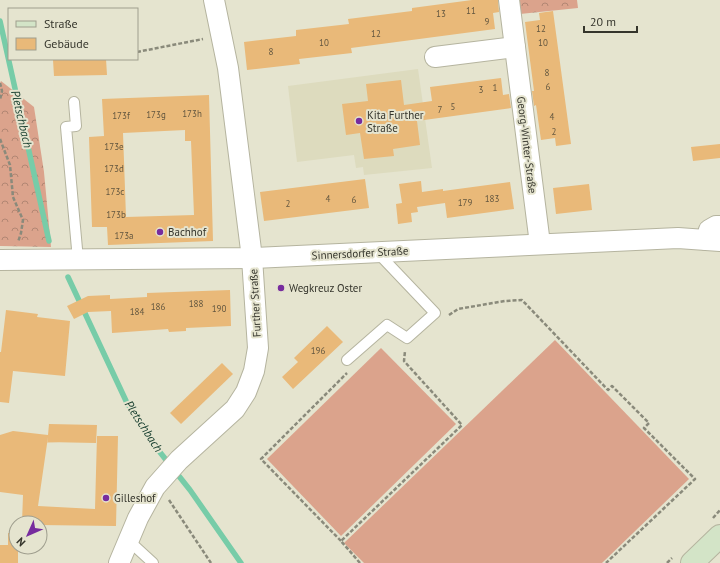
<svg xmlns="http://www.w3.org/2000/svg" width="720" height="563" font-family="'PT Sans',sans-serif">
	<defs>
		<pattern id="forest-crowns" width="20" height="18" patternUnits="userSpaceOnUse"><rect width="20" height="18" fill="#dba38c"/><path d="M2 6a3 3 0 1 1 6 0M12 15a3 3 0 1 1 6 0" fill="none" stroke="#b28673"/></pattern>
	</defs>
	<rect width="100%" height="100%" fill="#e5e4cf"/>
	<path fill="#dddbbe" d="M 418,69 L 432,168 L 364,175 L 363,167 L 356,168 L 354,155 L 297,162 L 288,86 Z"/>
	<g fill="url(#forest-crowns)">
		<path d="M 519,0 L 577,0 L 578,8 L 520,14 Z"/>
		<path d="M 1,81 L 34,107 L 44,172 L 51,247 L 0,246 L 0,83 Z"/>
	</g>
	<g fill="#dba38c">
		<path d="M 555,340 L 689,479 L 602,563 L 364,563 L 344,543 Z"/>
		<path d="M 381,348 L 456,424 L 341,536 L 267,459 Z"/>
	</g>
	<g fill="none" stroke-linecap="round" stroke-linejoin="round">
		<g stroke="#77cca8" stroke-width="5.5">
			<path d="M 0,21 L 49,241"/>
			<path d="M 68,277 L 127,403 L 159,451 L 190,490 L 241,563"/>
		</g>
	</g>
	<g fill="#e9b979" fill-rule="evenodd">
		<path d="M 472,0 L 498,0 L 499,12 L 493,13 L 495,29 L 351,48 L 352,53 L 299,59 L 300,64 L 247,70 L 244,42 L 296,36 L 296,30 L 349,24 L 348,19 L 412,11 L 412,8 Z"/>
		<path d="M 553,11 L 571,144 L 556,146 L 555,138 L 541,140 L 536,105 L 534,106 L 532,91 L 534,91 L 525,22 L 540,20 L 539,13 Z"/>
		<path d="M 106,59 L 107,75 L 54,76 L 53,60 Z"/>
		<path d="M 501,78 L 503,95 L 509,94 L 511,108 L 417,121 L 420,145 L 393,149 L 394,156 L 364,159 L 360,133 L 346,135 L 342,104 L 368,101 L 366,84 L 401,80 L 404,105 L 432,101 L 430,87 Z"/>
		<path d="M 209,95 L 213,241 L 108,245 L 107,227 L 92,227 L 89,137 L 104,136 L 102,99 ZM 185,130 L 185,141 L 191,141 L 194,215 L 126,217 L 123,133 Z"/>
		<path d="M 720,144 L 720,158 L 693,161 L 691,147 Z"/>
		<path d="M 365,179 L 369,208 L 264,221 L 260,192 Z"/>
		<path d="M 421,181 L 422,192 L 443,189 L 443,191 L 510,182 L 514,209 L 447,218 L 445,203 L 417,207 L 418,212 L 411,213 L 412,222 L 398,224 L 396,204 L 402,203 L 399,184 Z"/>
		<path d="M 589,184 L 592,210 L 556,214 L 553,188 Z"/>
		<path d="M 230,290 L 231,326 L 186,328 L 186,331 L 169,332 L 168,329 L 112,333 L 111,311 L 88,312 L 74,319 L 67,306 L 88,296 L 110,295 L 110,299 L 147,297 L 147,293 Z"/>
		<path d="M 6,310 L 38,314 L 37,317 L 70,321 L 65,376 L 13,371 L 9,403 L 0,402 L 0,352 L 1,352 Z"/>
		<path d="M 327,326 L 343,342 L 293,389 L 282,377 L 298,362 L 294,358 Z"/>
		<path d="M 222,363 L 233,374 L 181,424 L 170,413 Z"/>
		<path d="M 49,424 L 97,425 L 96,443 L 47,442 L 48,437 L 38,506 L 95,509 L 96,472 L 97,436 L 118,436 L 116,526 L 40,525 L 40,523 L 22,523 L 23,495 L 0,492 L 0,435 L 13,431 L 48,435 Z"/>
		<path d="M 8,533 L 16,533 L 16,547 L 18,547 L 18,563 L 0,563 L 0,545 L 8,545 Z"/>
	</g>
	<g fill="none" stroke-linecap="round" stroke-linejoin="round">
		<g stroke="#b5b49f" stroke-width="12">
			<g id="lane">
				<path d="M 74,102 L 76,126 L 66,127 L 78,260"/>
				<path d="M 347,360 L 387,325 L 407,338 L 435,313 L 377,252"/>
				<path d="M 129,541 L 153,563"/>
			</g>
		</g>
		<g stroke="#b5b49f" stroke-width="22">
			<g id="street">
				<path d="M 509,0 L 540,244"/>
				<path d="M 435,57 L 515,47"/>
				<path d="M 706,240 L 709,230 L 716,226 L 720,226"/>
				<path d="M 0,260 L 252,258 L 678,238 L 720,241"/>
				<path d="M 119,563 L 138,518 L 155,487 L 179,460 L 235,409 L 246,392 L 254,371 L 258,348 L 252,258 L 228,68 L 214,0"/>
			</g>
		</g>
		<g stroke="#b5b49f" stroke-width="24">
			<path id="secondary" d="M 692,563 L 720,536"/>
		</g>
		<g stroke="#8a8a7b" stroke-width="2.5" stroke-dasharray="4 2" stroke-linecap="butt">
			<path d="M 137,52 L 203,39"/>
			<path d="M 0,83 L 2,91 L 0,100"/>
			<path d="M 0,139 L 10,165 L 13,197 L 23,220 L 21,233 L 18,242"/>
			<path d="M 449,315 L 458,309 L 505,301 L 522,300 L 608,390 L 612,386 L 649,423 L 644,428 L 695,479 L 606,563"/>
			<path d="M 169,500 L 211,563"/>
			<path d="M 713,518 L 720,510"/>
			<path d="M 341,541 L 261,459 L 347,373"/>
			<path d="M 360,563 L 341,541 L 462,425 L 404,361 L 405,351"/>
			<path d="M 667,563 L 672,558"/>
		</g>
		<use href="#lane" stroke="#fff" stroke-width="10"/>
		<use href="#street" stroke="#fff" stroke-width="20"/>
		<use href="#secondary" stroke="#d3e4c7" stroke-width="22"/>
	</g>
	<g fill="#772c9e" stroke="#e5e4cf" stroke-width="1.5">
		<circle cx="359" cy="121" r="4"/>
		<circle cx="160" cy="232" r="4"/>
		<circle cx="281" cy="288" r="4"/>
		<circle cx="106" cy="498" r="4"/>
	</g>
	<g text-anchor="middle" dominant-baseline="central" stroke-width="4" stroke-linejoin="round" paint-order="stroke">
		<g font-size="9" fill="#62563f">
			<text x="471" y="10">11</text>
			<text x="441" y="13">13</text>
			<text x="487" y="21">9</text>
			<text x="541" y="28">12</text>
			<text x="376" y="33">12</text>
			<text x="324" y="42">10</text>
			<text x="543" y="42">10</text>
			<text x="271" y="51">8</text>
			<text x="547" y="72">8</text>
			<text x="548" y="86">6</text>
			<text x="495" y="87">1</text>
			<text x="481" y="89">3</text>
			<text x="453" y="106">5</text>
			<text x="440" y="109">7</text>
			<text x="192" y="113">173h</text>
			<text x="156" y="114">173g</text>
			<text x="121" y="115">173f</text>
			<text x="552" y="116">4</text>
			<text x="554" y="131">2</text>
			<text x="114" y="146">173e</text>
			<text x="114" y="168">173d</text>
			<text x="115" y="191">173c</text>
			<text x="328" y="198">4</text>
			<text x="492" y="198">183</text>
			<text x="354" y="199">6</text>
			<text x="465" y="202">179</text>
			<text x="288" y="203">2</text>
			<text x="116" y="214">173b</text>
			<text x="124" y="235">173a</text>
			<text x="196" y="303">188</text>
			<text x="158" y="306">186</text>
			<text x="219" y="308">190</text>
			<text x="137" y="311">184</text>
			<text x="318" y="350">196</text>
		</g>
		<g font-size="11" fill="#35352c" stroke="#e5e4cf" text-anchor="start">
			<text x="367" y="115">Kita Further<tspan x="367" dy="13">Straße</tspan></text>
			<text x="168" y="232">Bachhof</text>
			<text x="289" y="288">Wegkreuz Oster</text>
			<text x="114" y="498">Gilleshof</text>
		</g>
		<g font-size="11" fill="#35352c" stroke="#e5e4cf">
			<text transform="translate(527 145) rotate(83)">Georg-Winter-Straße</text>
			<text transform="translate(360 253) rotate(-3)">Sinnersdorfer Straße</text>
			<text transform="translate(255 303) rotate(-93)">Further Straße</text>
		</g>
		<g font-size="12" font-style="italic" fill="#1a4031" stroke="#e5e4cf">
			<text transform="translate(22 119) rotate(77)">Pletschbach</text>
			<text transform="translate(144 426) rotate(57)">Pletschbach</text>
		</g>
	</g>
	<rect x="8" y="8" width="130" height="52" fill="#e5e4cf" stroke="#9f9e8e"/>
	<rect x="16" y="21" width="20" height="6" fill="#d3e4c7" stroke="#9f9e8e"/>
	<text x="44" y="28" font-size="12" fill="#35352c">Straße</text>
	<rect x="16" y="38" width="20" height="12" fill="#e9b979" stroke="#9f9e8e"/>
	<text x="44" y="48" font-size="12" fill="#35352c">Gebäude</text>
	<g transform="translate(28 535) rotate(225)"><circle r="19" fill="#e5e4cf" stroke="#9f9e8e"/>
	<path d="M0-3L7 15L0 10L-7 15Z" fill="#772c9e"/>
	<text y="-6" font-size="11" font-weight="bold" text-anchor="middle" fill="#35352c">N</text>
	</g>
	<path d="M584 26v6h53v-6" fill="none" stroke="#35352c" stroke-width="2"/>
	<text x="590" y="26" font-size="12" fill="#35352c" stroke="#e5e4cf" stroke-width="3" paint-order="stroke">20 m</text>
</svg>
